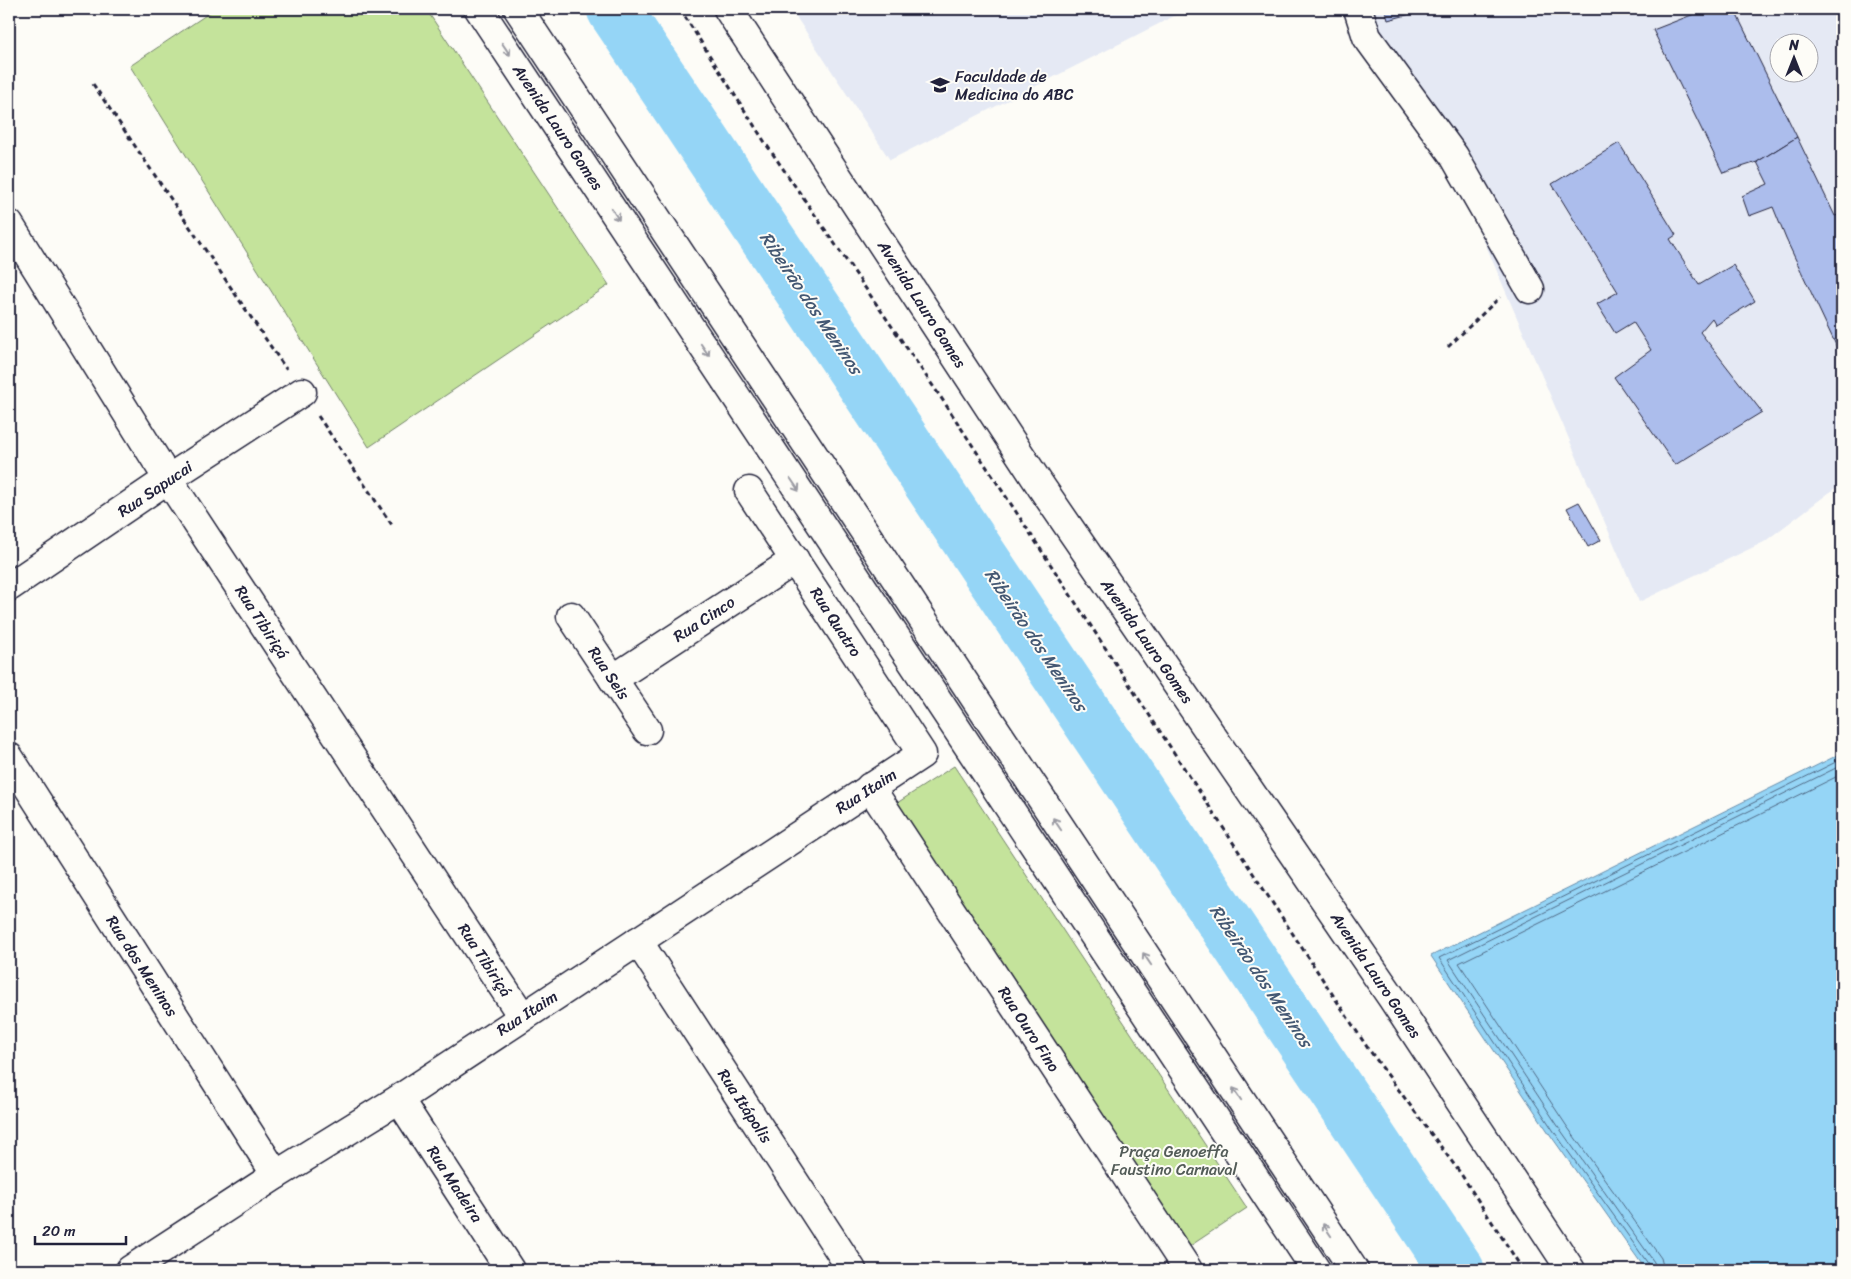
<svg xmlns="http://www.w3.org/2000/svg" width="1851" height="1279" font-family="Sriracha,sans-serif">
	<rect width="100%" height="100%" fill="#fdfcf7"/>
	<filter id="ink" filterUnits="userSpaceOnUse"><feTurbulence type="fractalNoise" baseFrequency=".02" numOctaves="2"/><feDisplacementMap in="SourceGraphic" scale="10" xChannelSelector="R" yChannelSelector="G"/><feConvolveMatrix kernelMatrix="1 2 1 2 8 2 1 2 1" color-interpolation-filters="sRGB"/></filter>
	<g filter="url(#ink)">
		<g fill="#e5e9f4" fill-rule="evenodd">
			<path d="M 791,9 L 1188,9 L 890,160 Z"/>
			<path d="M 1373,9 L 1842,9 L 1842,483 L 1764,542 L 1639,602 L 1469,206 L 1381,43 ZM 1778,42 L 1808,42 L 1808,72 L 1778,72 Z"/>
		</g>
		<g fill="#c4e39b" stroke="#73826b">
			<path d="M 215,9 L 426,9 L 609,285 L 369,447 L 130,66 Z"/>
			<path d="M 954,766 L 1247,1208 L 1190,1246 L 897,803 Z"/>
		</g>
		<path fill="#95d5f6" stroke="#678dab" d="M 1842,753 L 1842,1270 L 1646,1270 L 1551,1136 L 1431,956 Z"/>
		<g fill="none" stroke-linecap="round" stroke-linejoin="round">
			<g stroke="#506a86" stroke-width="1">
				<path d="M 1650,1270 L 1649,1265 L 1555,1133 L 1439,958 L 1842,759"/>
				<path d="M 1656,1270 L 1654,1262 L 1560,1129 L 1448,960 L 1842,765"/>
				<path d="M 1664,1270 L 1661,1258 L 1566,1125 L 1459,963 L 1842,774"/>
			</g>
			<path stroke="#95d5f6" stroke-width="55" d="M 614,9 L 1457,1270"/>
		</g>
		<g fill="#acbdec" stroke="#22223b">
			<path d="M 1385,9 L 1429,9 L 1388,20 Z"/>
			<path d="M 1707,9 L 1734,9 L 1797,137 L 1757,162 L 1723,173 L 1653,30 Z"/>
			<path d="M 1797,137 L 1835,216 L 1842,214 L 1842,358 L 1786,239 L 1773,207 L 1749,216 L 1742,196 L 1768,184 L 1757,162 Z"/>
			<path d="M 1619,143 L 1676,235 L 1670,239 L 1699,285 L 1733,265 L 1755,301 L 1716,325 L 1712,318 L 1700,332 L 1762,412 L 1675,465 L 1614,377 L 1651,350 L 1633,322 L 1615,333 L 1597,304 L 1618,292 L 1552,184 Z"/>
			<path d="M 1579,502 L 1601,540 L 1588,547 L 1567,508 Z"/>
		</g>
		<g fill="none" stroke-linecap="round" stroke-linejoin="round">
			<g stroke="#22223b" stroke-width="31">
				<g id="minor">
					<path d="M 1358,9 L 1367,37 L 1454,156 L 1530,289"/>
					<path d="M 9,224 L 168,479 L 522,1016"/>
					<path d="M 9,587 L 168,479 L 302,392"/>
					<path d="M 571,616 L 647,730"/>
					<path d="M 613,679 L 795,560"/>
					<path d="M 9,757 L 276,1175"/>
					<path d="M 870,787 L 1188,1270"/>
					<path d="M 638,941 L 852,1270"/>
					<path d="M 399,1099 L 510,1270"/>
					<path d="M 130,1270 L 276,1175 L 399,1099 L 922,754 L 749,491"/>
				</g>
			</g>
			<g stroke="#22223b" stroke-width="31">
				<g id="major">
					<path d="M 479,9 L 1316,1270"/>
					<path d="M 518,9 L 1354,1270"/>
					<path d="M 728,9 L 1042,488 L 1392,998 L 1571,1270"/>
				</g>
			</g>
			<g stroke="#22223b" stroke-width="3" stroke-dasharray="5 4" stroke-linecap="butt">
				<path d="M 680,9 L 766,144 L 944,402 L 1367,1047 L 1461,1174 L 1523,1270"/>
				<path d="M 93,84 L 286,369"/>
				<path d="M 1448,347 L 1500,297"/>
				<path d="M 318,416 L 392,525"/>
			</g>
			<use href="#minor" stroke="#fdfcf7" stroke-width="28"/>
			<use href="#major" stroke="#fdfcf7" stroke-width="28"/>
		</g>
		<defs><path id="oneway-shaft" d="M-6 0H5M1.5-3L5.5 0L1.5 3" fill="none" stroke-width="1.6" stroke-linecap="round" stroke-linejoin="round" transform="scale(1.25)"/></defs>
		<g stroke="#9a9aa2">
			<use href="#oneway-shaft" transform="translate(506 49) rotate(56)"/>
			<use href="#oneway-shaft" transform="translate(615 214) rotate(56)"/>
			<use href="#oneway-shaft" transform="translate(705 350) rotate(56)"/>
			<use href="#oneway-shaft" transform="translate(795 485) rotate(56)"/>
			<use href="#oneway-shaft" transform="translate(1057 824) rotate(-124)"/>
			<use href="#oneway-shaft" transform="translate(1147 959) rotate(-124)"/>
			<use href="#oneway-shaft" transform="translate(1237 1094) rotate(-124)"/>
			<use href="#oneway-shaft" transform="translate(1327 1230) rotate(-124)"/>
		</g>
	</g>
	<defs>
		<g id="university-bare" transform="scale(1.5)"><path d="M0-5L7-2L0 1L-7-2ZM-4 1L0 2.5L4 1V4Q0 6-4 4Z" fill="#22223b" stroke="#fdfcf7" stroke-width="2.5" paint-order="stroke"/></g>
	</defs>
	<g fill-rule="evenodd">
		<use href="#university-bare" x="940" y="85"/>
	</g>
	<g text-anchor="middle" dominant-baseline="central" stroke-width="4" stroke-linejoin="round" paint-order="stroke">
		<g font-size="16" fill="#22223b" stroke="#fdfcf7" text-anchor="start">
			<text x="955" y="76">Faculdade de<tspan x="955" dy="18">Medicina do ABC</tspan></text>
		</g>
		<g font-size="16" fill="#22223b" stroke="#fdfcf7">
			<text transform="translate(558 127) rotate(56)">Avenida Lauro Gomes</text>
			<text transform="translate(922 304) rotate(57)">Avenida Lauro Gomes</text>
			<text transform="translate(155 489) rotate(-34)">Rua Sapucai</text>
			<text transform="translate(704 619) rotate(-33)">Rua Cinco</text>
			<text transform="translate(262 622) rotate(57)">Rua Tibiriçá</text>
			<text transform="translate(836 622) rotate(57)">Rua Quatro</text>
			<text transform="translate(1147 641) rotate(55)">Avenida Lauro Gomes</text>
			<text transform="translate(609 673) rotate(56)">Rua Seis</text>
			<text transform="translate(866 791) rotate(-33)">Rua Itaim</text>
			<text transform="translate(485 960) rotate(57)">Rua Tibiriçá</text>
			<text transform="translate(142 966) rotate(57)">Rua dos Meninos</text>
			<text transform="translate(1376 975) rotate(56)">Avenida Lauro Gomes</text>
			<text transform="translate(527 1013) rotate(-33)">Rua Itaim</text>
			<text transform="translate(1029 1029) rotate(57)">Rua Ouro Fino</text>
			<text transform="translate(745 1106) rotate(57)">Rua Itápolis</text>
			<text transform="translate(455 1184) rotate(57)">Rua Madeira</text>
		</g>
		<g font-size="16" fill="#535c58" stroke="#fdfcf7">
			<text x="1174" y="1151">Praça Genoeffa<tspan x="1174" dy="18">Faustino Carnaval</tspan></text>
		</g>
		<g font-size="18" font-style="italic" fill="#445873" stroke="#fdfcf7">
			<text transform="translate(811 303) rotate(56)">Ribeirão dos Meninos</text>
			<text transform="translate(1036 640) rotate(56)">Ribeirão dos Meninos</text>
			<text transform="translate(1261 976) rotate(56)">Ribeirão dos Meninos</text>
		</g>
	</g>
	<rect width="1851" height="1279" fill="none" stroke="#fdfcf7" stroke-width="30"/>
	<rect x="15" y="15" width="1821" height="1249" fill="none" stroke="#22223b" stroke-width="2" filter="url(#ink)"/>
	<g transform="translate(1794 58)"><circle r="24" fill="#fdfcf7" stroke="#a5a5ac"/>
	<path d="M0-4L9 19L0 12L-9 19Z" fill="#22223b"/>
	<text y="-8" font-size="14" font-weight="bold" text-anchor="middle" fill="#22223b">N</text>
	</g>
	<path d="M35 1236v8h91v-8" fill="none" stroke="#22223b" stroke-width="2.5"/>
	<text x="42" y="1236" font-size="15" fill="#22223b" stroke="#fdfcf7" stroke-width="4" paint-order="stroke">20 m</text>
</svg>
